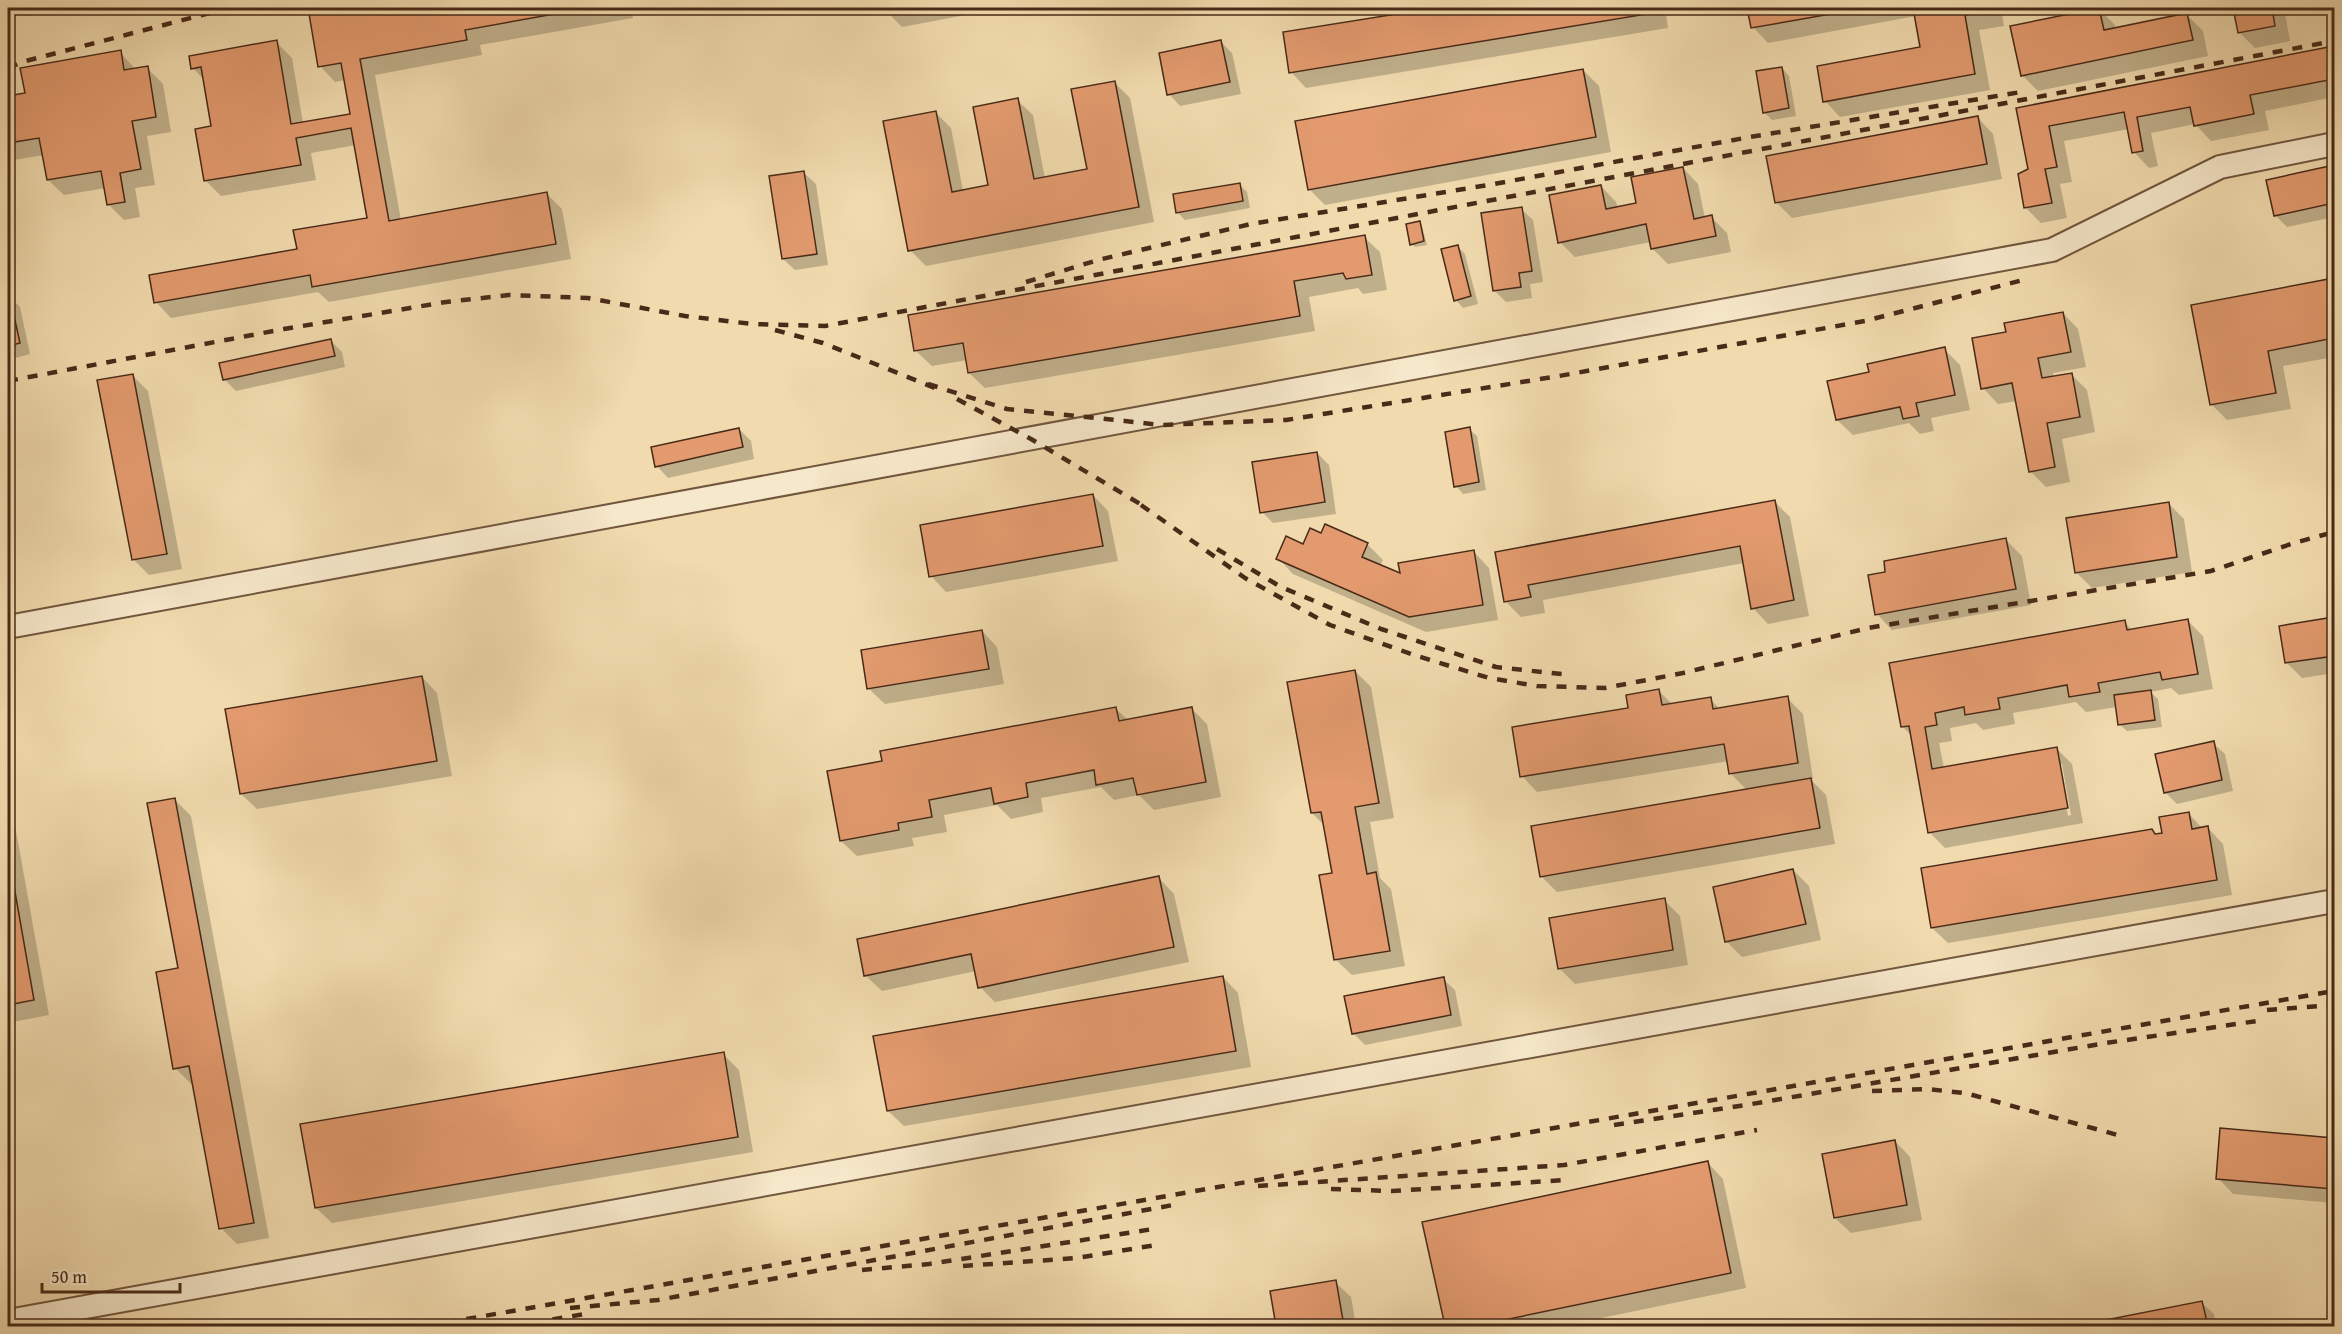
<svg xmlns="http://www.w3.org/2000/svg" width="2342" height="1334" font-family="'Gentium Book Plus',serif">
	<rect width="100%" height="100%" fill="#f1dbae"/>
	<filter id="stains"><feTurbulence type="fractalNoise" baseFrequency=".00333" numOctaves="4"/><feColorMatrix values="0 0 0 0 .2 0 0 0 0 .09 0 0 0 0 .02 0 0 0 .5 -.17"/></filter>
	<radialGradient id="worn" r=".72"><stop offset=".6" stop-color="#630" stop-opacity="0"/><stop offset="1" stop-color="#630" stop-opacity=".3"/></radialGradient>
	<g fill="#0003" fill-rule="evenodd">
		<path d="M 18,8 L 70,8 L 26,16 Z"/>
		<path d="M 309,8 L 631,8 L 633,18 L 480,45 L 482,55 L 375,75 L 401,220 L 547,194 L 562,209 L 571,259 L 329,302 L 318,292 L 171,318 L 156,302 L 298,250 L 368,219 L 356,145 L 311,153 L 316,180 L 221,196 L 205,180 L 212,128 L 204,80 L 193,68 L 276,42 L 292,58 L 303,123 L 351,115 L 345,80 L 335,82 L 320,66 Z"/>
		<path d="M 885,8 L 1003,8 L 902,27 L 886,11 Z"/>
		<path d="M 1443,8 L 1665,8 L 1668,28 L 1306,88 L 1291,72 L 1284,34 Z"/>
		<path d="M 1749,8 L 2001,8 L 2004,26 L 1979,30 L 1990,90 L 1840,117 L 1825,101 L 1922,49 L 1916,16 L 1768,43 L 1753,27 Z"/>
		<path d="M 2235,8 L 2284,8 L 2290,41 L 2255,48 L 2239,32 Z"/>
		<path d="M 2099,9 L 2115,25 L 2116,30 L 2187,15 L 2203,31 L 2208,56 L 2038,91 L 2022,75 Z"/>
		<path d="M 1221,42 L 1232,53 L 1241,94 L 1180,106 L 1169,94 Z"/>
		<path d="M 2334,48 L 2334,97 L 2265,111 L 2269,130 L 2211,141 L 2195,124 L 2151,133 L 2158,166 L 2149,168 L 2134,152 L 2129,129 L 2064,141 L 2072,182 L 2060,184 L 2067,218 L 2041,223 L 2025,207 L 2029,169 L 2017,109 Z"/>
		<path d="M 120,52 L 136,70 L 147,68 L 163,84 L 171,132 L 147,136 L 155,185 L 135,188 L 140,217 L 124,220 L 108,204 L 106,188 L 64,195 L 48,180 L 44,155 L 8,161 L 8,97 L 26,94 Z"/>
		<path d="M 1782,68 L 1789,76 L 1796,116 L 1772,120 L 1764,112 Z"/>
		<path d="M 1583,70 L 1599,86 L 1611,152 L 1325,205 L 1309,189 Z"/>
		<path d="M 1114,82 L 1130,98 L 1154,222 L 926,266 L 910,250 L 935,112 L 951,128 L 963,191 L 990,186 L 1017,100 L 1033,115 L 1045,179 L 1089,170 Z"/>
		<path d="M 1978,118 L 1993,134 L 2002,179 L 1792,218 L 1776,202 Z"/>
		<path d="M 2334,167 L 2334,217 L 2287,227 L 2275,215 L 2268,181 Z"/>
		<path d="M 1683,168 L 1698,184 L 1705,218 L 1711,217 L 1727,233 L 1731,252 L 1668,264 L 1653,249 L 1651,242 L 1575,257 L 1560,242 L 1601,186 L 1616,202 L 1618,208 L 1638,204 Z"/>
		<path d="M 804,173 L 816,184 L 828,265 L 795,270 L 783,259 Z"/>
		<path d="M 1239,184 L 1247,192 L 1250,208 L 1185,220 L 1177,212 Z"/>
		<path d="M 1521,209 L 1533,220 L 1543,282 L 1530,284 L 1532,298 L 1506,302 L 1494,290 Z"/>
		<path d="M 1419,223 L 1422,226 L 1427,245 L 1415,247 L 1412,244 Z"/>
		<path d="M 1364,237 L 1380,252 L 1387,290 L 1363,294 L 1358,288 L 1309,297 L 1315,331 L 985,388 L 969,373 L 967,360 L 932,366 L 916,351 Z"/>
		<path d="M 1458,247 L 1465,254 L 1478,304 L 1463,308 L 1456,300 Z"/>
		<path d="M 2334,280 L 2334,357 L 2283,366 L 2291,409 L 2227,420 L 2211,404 L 2193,306 Z"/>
		<path d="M 8,295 L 20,307 L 30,354 L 8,360 Z"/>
		<path d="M 2063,313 L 2078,329 L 2086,367 L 2053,373 L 2054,378 L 2071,374 L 2087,390 L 2095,432 L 2062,439 L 2070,482 L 2046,487 L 2030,471 L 2017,401 L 1998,404 L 1983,388 L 2008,333 Z"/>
		<path d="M 330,340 L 342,352 L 345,367 L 236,391 L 224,379 Z"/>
		<path d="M 1944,349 L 1960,365 L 1970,410 L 1931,418 L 1934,431 L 1920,434 L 1909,423 L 1853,435 L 1837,420 L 1871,373 Z"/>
		<path d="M 132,375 L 148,391 L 182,569 L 149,575 L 133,559 Z"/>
		<path d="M 739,429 L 751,441 L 754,459 L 668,478 L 657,466 Z"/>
		<path d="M 1469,429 L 1477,436 L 1486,490 L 1463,494 L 1456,486 Z"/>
		<path d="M 1317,453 L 1329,465 L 1336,514 L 1273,523 L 1262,512 Z"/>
		<path d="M 1093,495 L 1108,511 L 1118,561 L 946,592 L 931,576 Z"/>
		<path d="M 1775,502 L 1790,517 L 1809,616 L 1768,624 L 1753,608 L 1744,563 L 1543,600 L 1545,613 L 1521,617 L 1505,601 L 1496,554 Z"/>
		<path d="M 2168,503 L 2184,519 L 2192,572 L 2092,588 L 2076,572 Z"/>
		<path d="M 1322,535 L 1367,544 L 1383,560 L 1380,566 L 1402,576 L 1474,552 L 1489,568 L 1498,620 L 1426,632 L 1293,574 L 1278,558 Z"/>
		<path d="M 2006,540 L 2022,556 L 2031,605 L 1892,630 L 1877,614 Z"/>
		<path d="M 2334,619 L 2334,673 L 2302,678 L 2287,663 L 2281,627 Z"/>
		<path d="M 2188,621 L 2203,636 L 2213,689 L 2179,695 L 2171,688 L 2150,692 L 2158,699 L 2162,727 L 2127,731 L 2119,724 L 2117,707 L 2086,712 L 2076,702 L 2013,713 L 2015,724 L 1983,730 L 1976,723 L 1950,728 L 1952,741 L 1939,743 L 1944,768 L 2056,748 L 2072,764 L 2083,823 L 1945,848 L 1929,832 L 1912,736 L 1902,726 L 2124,622 L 2133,631 ZM 2058,764 L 2062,764 L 2071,815 L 2068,816 Z"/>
		<path d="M 982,631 L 997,647 L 1004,684 L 885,704 L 869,689 Z"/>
		<path d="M 1355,671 L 1371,687 L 1394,818 L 1370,822 L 1380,878 L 1391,889 L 1405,966 L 1352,975 L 1336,960 L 1321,877 L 1334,874 L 1325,826 L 1312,813 Z"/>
		<path d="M 422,677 L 437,693 L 452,776 L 257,809 L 241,794 Z"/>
		<path d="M 1659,691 L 1673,705 L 1710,699 L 1720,709 L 1787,698 L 1803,714 L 1813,779 L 1810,779 L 1826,795 L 1835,844 L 1557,892 L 1541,876 L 1747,790 L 1731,774 L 1729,761 L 1537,792 L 1522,776 Z"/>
		<path d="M 1116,709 L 1128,720 L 1192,709 L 1207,724 L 1221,797 L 1154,810 L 1139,795 L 1114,800 L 1101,787 L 1041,798 L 1043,812 L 1011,819 L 997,805 L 944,815 L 947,832 L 912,838 L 914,846 L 857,856 L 841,841 L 883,762 Z"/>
		<path d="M 2213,743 L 2225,754 L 2233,791 L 2177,804 L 2165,792 Z"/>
		<path d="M 8,786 L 49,1015 L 8,1023 Z"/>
		<path d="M 175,800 L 191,816 L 269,1238 L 237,1244 L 221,1228 L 194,1083 L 191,1084 L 175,1068 L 180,970 Z"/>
		<path d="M 2188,813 L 2203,829 L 2208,828 L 2223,844 L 2232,895 L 1948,943 L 1932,928 L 1922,869 L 2152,830 L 2156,835 L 2163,834 Z"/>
		<path d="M 1793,870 L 1809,886 L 1821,940 L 1742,957 L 1727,942 L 1715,888 Z"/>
		<path d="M 1159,878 L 1174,894 L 1189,962 L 995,1002 L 980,987 L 976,971 L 882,991 L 866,976 Z"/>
		<path d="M 1664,900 L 1680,916 L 1688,965 L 1575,984 L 1559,968 Z"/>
		<path d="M 1223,977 L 1238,993 L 1251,1067 L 904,1126 L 888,1111 Z"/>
		<path d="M 1443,979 L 1455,990 L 1462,1026 L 1365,1045 L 1353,1033 Z"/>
		<path d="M 723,1054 L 739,1070 L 753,1152 L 332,1223 L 316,1208 Z"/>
		<path d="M 2222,1129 L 2334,1139 L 2334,1203 L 2233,1194 L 2218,1178 Z"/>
		<path d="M 1895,1141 L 1910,1157 L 1922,1220 L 1851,1233 L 1835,1218 Z"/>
		<path d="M 1708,1163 L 1723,1179 L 1746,1288 L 1563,1326 L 1446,1326 L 1424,1223 Z"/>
		<path d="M 1335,1282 L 1351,1297 L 1356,1326 L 1277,1326 L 1272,1292 Z"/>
		<path d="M 2202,1303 L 2214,1314 L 2216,1326 L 2083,1326 Z"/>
	</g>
	<g fill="#e29a6e" stroke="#482a18" stroke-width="1.5">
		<path d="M 308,8 L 588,8 L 465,30 L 467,40 L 360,59 L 389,221 L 547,192 L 556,244 L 312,287 L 310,275 L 154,303 L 149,275 L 297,249 L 293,230 L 367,218 L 351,128 L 296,138 L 301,165 L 204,181 L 195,129 L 211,126 L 201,67 L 191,69 L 189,56 L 277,40 L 291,124 L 350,114 L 341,63 L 318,67 Z"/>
		<path d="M 884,8 L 908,8 L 885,12 Z"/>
		<path d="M 1434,8 L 1652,8 L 1653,13 L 1289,73 L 1283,32 Z"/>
		<path d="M 1747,8 L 1865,8 L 1751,28 Z"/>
		<path d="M 1913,8 L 1989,8 L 1990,10 L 1965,15 L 1975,74 L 1823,102 L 1817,66 L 1920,47 Z"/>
		<path d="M 2099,8 L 2104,30 L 2187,13 L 2193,40 L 2021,76 L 2010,26 Z"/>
		<path d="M 2233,8 L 2272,8 L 2275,26 L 2238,33 Z"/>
		<path d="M 1221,40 L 1230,82 L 1167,95 L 1159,53 Z"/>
		<path d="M 2334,46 L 2334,79 L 2250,95 L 2254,114 L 2194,126 L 2190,107 L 2137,117 L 2143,151 L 2132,153 L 2124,112 L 2049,126 L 2057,167 L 2045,169 L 2052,203 L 2024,208 L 2018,174 L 2028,169 L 2016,108 Z"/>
		<path d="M 121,50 L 124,70 L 148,66 L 156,117 L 132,121 L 141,169 L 120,173 L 125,202 L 107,205 L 101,171 L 47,180 L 39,138 L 8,143 L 8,96 L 25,93 L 20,68 Z"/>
		<path d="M 1782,67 L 1789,108 L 1763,113 L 1756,71 Z"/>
		<path d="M 1583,69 L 1596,137 L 1308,190 L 1295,121 Z"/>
		<path d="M 1115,81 L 1139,207 L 908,251 L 883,121 L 936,111 L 952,192 L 988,185 L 973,107 L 1018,98 L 1034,179 L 1087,169 L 1071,89 Z"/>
		<path d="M 1978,116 L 1987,164 L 1775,203 L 1766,156 Z"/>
		<path d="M 2334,165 L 2334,203 L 2274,216 L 2266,180 Z"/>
		<path d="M 1683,167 L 1694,219 L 1712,215 L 1716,236 L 1651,249 L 1646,224 L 1558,243 L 1549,195 L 1601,185 L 1606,209 L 1636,203 L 1631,177 Z"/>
		<path d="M 804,171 L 817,254 L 782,259 L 769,176 Z"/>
		<path d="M 1240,183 L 1243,201 L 1176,213 L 1173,194 Z"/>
		<path d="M 1522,207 L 1532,271 L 1519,273 L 1521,287 L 1493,291 L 1481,213 Z"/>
		<path d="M 1420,221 L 1424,241 L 1410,245 L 1406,224 Z"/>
		<path d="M 1365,235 L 1372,275 L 1346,279 L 1343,273 L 1294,281 L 1300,316 L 968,373 L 963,343 L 914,351 L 908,315 Z"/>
		<path d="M 1458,245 L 1471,296 L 1454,301 L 1441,249 Z"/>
		<path d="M 2334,278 L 2334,338 L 2268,351 L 2276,393 L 2210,405 L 2191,305 Z"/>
		<path d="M 9,293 L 20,343 L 8,346 L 8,294 Z"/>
		<path d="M 2063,312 L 2071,352 L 2038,358 L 2042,378 L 2072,373 L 2080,417 L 2047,423 L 2055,467 L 2029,472 L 2012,383 L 1981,389 L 1972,338 L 2006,332 L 2004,323 Z"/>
		<path d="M 331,339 L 335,356 L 223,380 L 219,363 Z"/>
		<path d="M 1945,347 L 1955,395 L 1916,403 L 1919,416 L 1903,419 L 1900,407 L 1836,420 L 1827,381 L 1869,372 L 1867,364 Z"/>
		<path d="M 133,374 L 167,554 L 132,560 L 97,380 Z"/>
		<path d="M 1470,427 L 1479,482 L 1454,487 L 1445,432 Z"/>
		<path d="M 739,428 L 743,447 L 655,467 L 651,447 Z"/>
		<path d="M 1317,452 L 1325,502 L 1260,513 L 1252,462 Z"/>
		<path d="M 1093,494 L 1103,546 L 929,577 L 920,525 Z"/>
		<path d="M 1775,500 L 1794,600 L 1751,609 L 1740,546 L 1528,585 L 1531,597 L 1504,602 L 1495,552 Z"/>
		<path d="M 2169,502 L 2177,557 L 2075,573 L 2066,518 Z"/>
		<path d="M 1325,524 L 1368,543 L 1362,557 L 1400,573 L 1398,563 L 1474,550 L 1483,605 L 1409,617 L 1276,559 L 1286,536 L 1303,544 L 1310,528 L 1321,533 Z"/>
		<path d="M 2006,538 L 2016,589 L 1875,615 L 1868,575 L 1885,572 L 1884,561 Z"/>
		<path d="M 2334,617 L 2334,656 L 2285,663 L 2279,626 Z"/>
		<path d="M 2188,619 L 2198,674 L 2162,680 L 2160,672 L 2098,683 L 2100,692 L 2069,697 L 2067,685 L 1998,698 L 2000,709 L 1965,715 L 1964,707 L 1935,713 L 1937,725 L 1925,727 L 1932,769 L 2057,747 L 2068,808 L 1928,833 L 1909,726 L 1901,727 L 1889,663 L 2125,620 L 2127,630 Z"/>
		<path d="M 982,630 L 989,669 L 867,689 L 861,650 Z"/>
		<path d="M 1355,670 L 1379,803 L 1355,807 L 1367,874 L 1376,872 L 1390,951 L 1334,960 L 1319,875 L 1332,873 L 1321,812 L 1311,813 L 1287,682 Z"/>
		<path d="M 422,676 L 437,761 L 240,794 L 225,709 Z"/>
		<path d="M 1659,689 L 1662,705 L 1711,697 L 1713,709 L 1788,696 L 1798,763 L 1729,774 L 1724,744 L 1520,777 L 1512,727 L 1628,708 L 1626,695 Z"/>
		<path d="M 2151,690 L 2155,720 L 2118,725 L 2114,695 Z"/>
		<path d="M 1116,707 L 1119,721 L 1192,707 L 1206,782 L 1137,795 L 1133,778 L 1096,785 L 1094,770 L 1026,783 L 1028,797 L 994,804 L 991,788 L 929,800 L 932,817 L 898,823 L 899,830 L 840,841 L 827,771 L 882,761 L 880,751 Z"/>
		<path d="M 2214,741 L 2222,780 L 2164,793 L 2155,754 Z"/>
		<path d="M 1811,778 L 1820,828 L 1540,877 L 1531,826 Z"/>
		<path d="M 175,798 L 254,1223 L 219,1229 L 189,1066 L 173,1069 L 156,972 L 178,968 L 147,803 Z"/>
		<path d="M 2189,812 L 2192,829 L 2208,826 L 2217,880 L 1931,928 L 1921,868 L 2152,829 L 2155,834 L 2162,833 L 2159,817 Z"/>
		<path d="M 8,852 L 34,1000 L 8,1005 Z"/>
		<path d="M 1793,869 L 1806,924 L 1725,942 L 1713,887 Z"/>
		<path d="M 1159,876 L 1174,947 L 978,988 L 971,954 L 864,976 L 857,939 Z"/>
		<path d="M 1665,898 L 1673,950 L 1558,969 L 1549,918 Z"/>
		<path d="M 1223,976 L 1236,1051 L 887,1111 L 873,1036 Z"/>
		<path d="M 1444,977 L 1451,1015 L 1352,1034 L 1344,996 Z"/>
		<path d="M 724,1052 L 738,1137 L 315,1208 L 300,1124 Z"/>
		<path d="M 2220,1128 L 2334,1138 L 2334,1189 L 2216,1179 Z"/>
		<path d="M 1895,1140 L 1907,1205 L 1834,1218 L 1822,1154 Z"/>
		<path d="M 1708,1161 L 1731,1273 L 1475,1326 L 1445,1326 L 1422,1222 Z"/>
		<path d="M 1336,1280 L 1344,1326 L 1276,1326 L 1270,1291 Z"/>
		<path d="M 2202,1301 L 2208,1326 L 2075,1326 Z"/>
	</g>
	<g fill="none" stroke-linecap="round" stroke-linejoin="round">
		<g stroke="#72563e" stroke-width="26">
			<g id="minor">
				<path d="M 8,627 L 2052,250 L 2220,167 L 2334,144"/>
				<path d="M 8,1321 L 2334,901"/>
			</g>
		</g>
		<use href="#minor" stroke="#f6e8ca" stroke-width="22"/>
		<g stroke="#482a18" stroke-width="4.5" stroke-dasharray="10 10" stroke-linecap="butt">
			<path d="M 8,68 L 22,62 L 229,8"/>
			<path d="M 1026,282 L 1098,260 L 1251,224 L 1494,184 L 1750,137 L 2021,92"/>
			<path d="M 775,330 L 823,343 L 935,388"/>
			<path d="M 8,381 L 284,329 L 446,302 L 509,295 L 588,298 L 685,316 L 752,324 L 825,326 L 2334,41"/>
			<path d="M 928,384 L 1007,409 L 1125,421 L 1161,425 L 1286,420 L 1559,376 L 1865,321 L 2023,280"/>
			<path d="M 957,399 L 1031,439 L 1147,508"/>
			<path d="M 1141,505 L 1245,578 L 1330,625 L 1414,655 L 1489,678 L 1537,686 L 1605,688 L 1683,673 L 1868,628 L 2211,571 L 2294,543 L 2334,532"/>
			<path d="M 1217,549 L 1281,587 L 1381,629 L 1496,667 L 1570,675"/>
			<path d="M 2267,1010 L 2334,1005"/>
			<path d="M 1872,1091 L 1926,1089 L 1965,1093 L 2125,1137"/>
			<path d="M 1614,1125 L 1746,1105 L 2106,1043 L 2257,1021"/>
			<path d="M 1258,1186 L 1564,1165 L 1757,1130"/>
			<path d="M 1331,1189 L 1392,1191 L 1565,1180"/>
			<path d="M 963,1266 L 1077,1258 L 1156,1245"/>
			<path d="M 862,1270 L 929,1264 L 1153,1229"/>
			<path d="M 570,1308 L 658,1300 L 1173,1205"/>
			<path d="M 427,1326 L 2334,991"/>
			<path d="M 513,1326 L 585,1314"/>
		</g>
	</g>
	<rect width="2342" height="1334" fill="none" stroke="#f1dbae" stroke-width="30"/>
	<rect x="9" y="9" width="2324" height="1316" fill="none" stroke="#482a18" stroke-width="3"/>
	<rect x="15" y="15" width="2312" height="1304" fill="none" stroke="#482a18" stroke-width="1.5"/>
	<path d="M42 1283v9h138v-9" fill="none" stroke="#482a18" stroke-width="3"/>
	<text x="51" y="1283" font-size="18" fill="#482a18" stroke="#f6e8ca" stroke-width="4.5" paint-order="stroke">50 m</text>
	<rect width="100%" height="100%" filter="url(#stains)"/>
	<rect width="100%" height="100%" fill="url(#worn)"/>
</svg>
